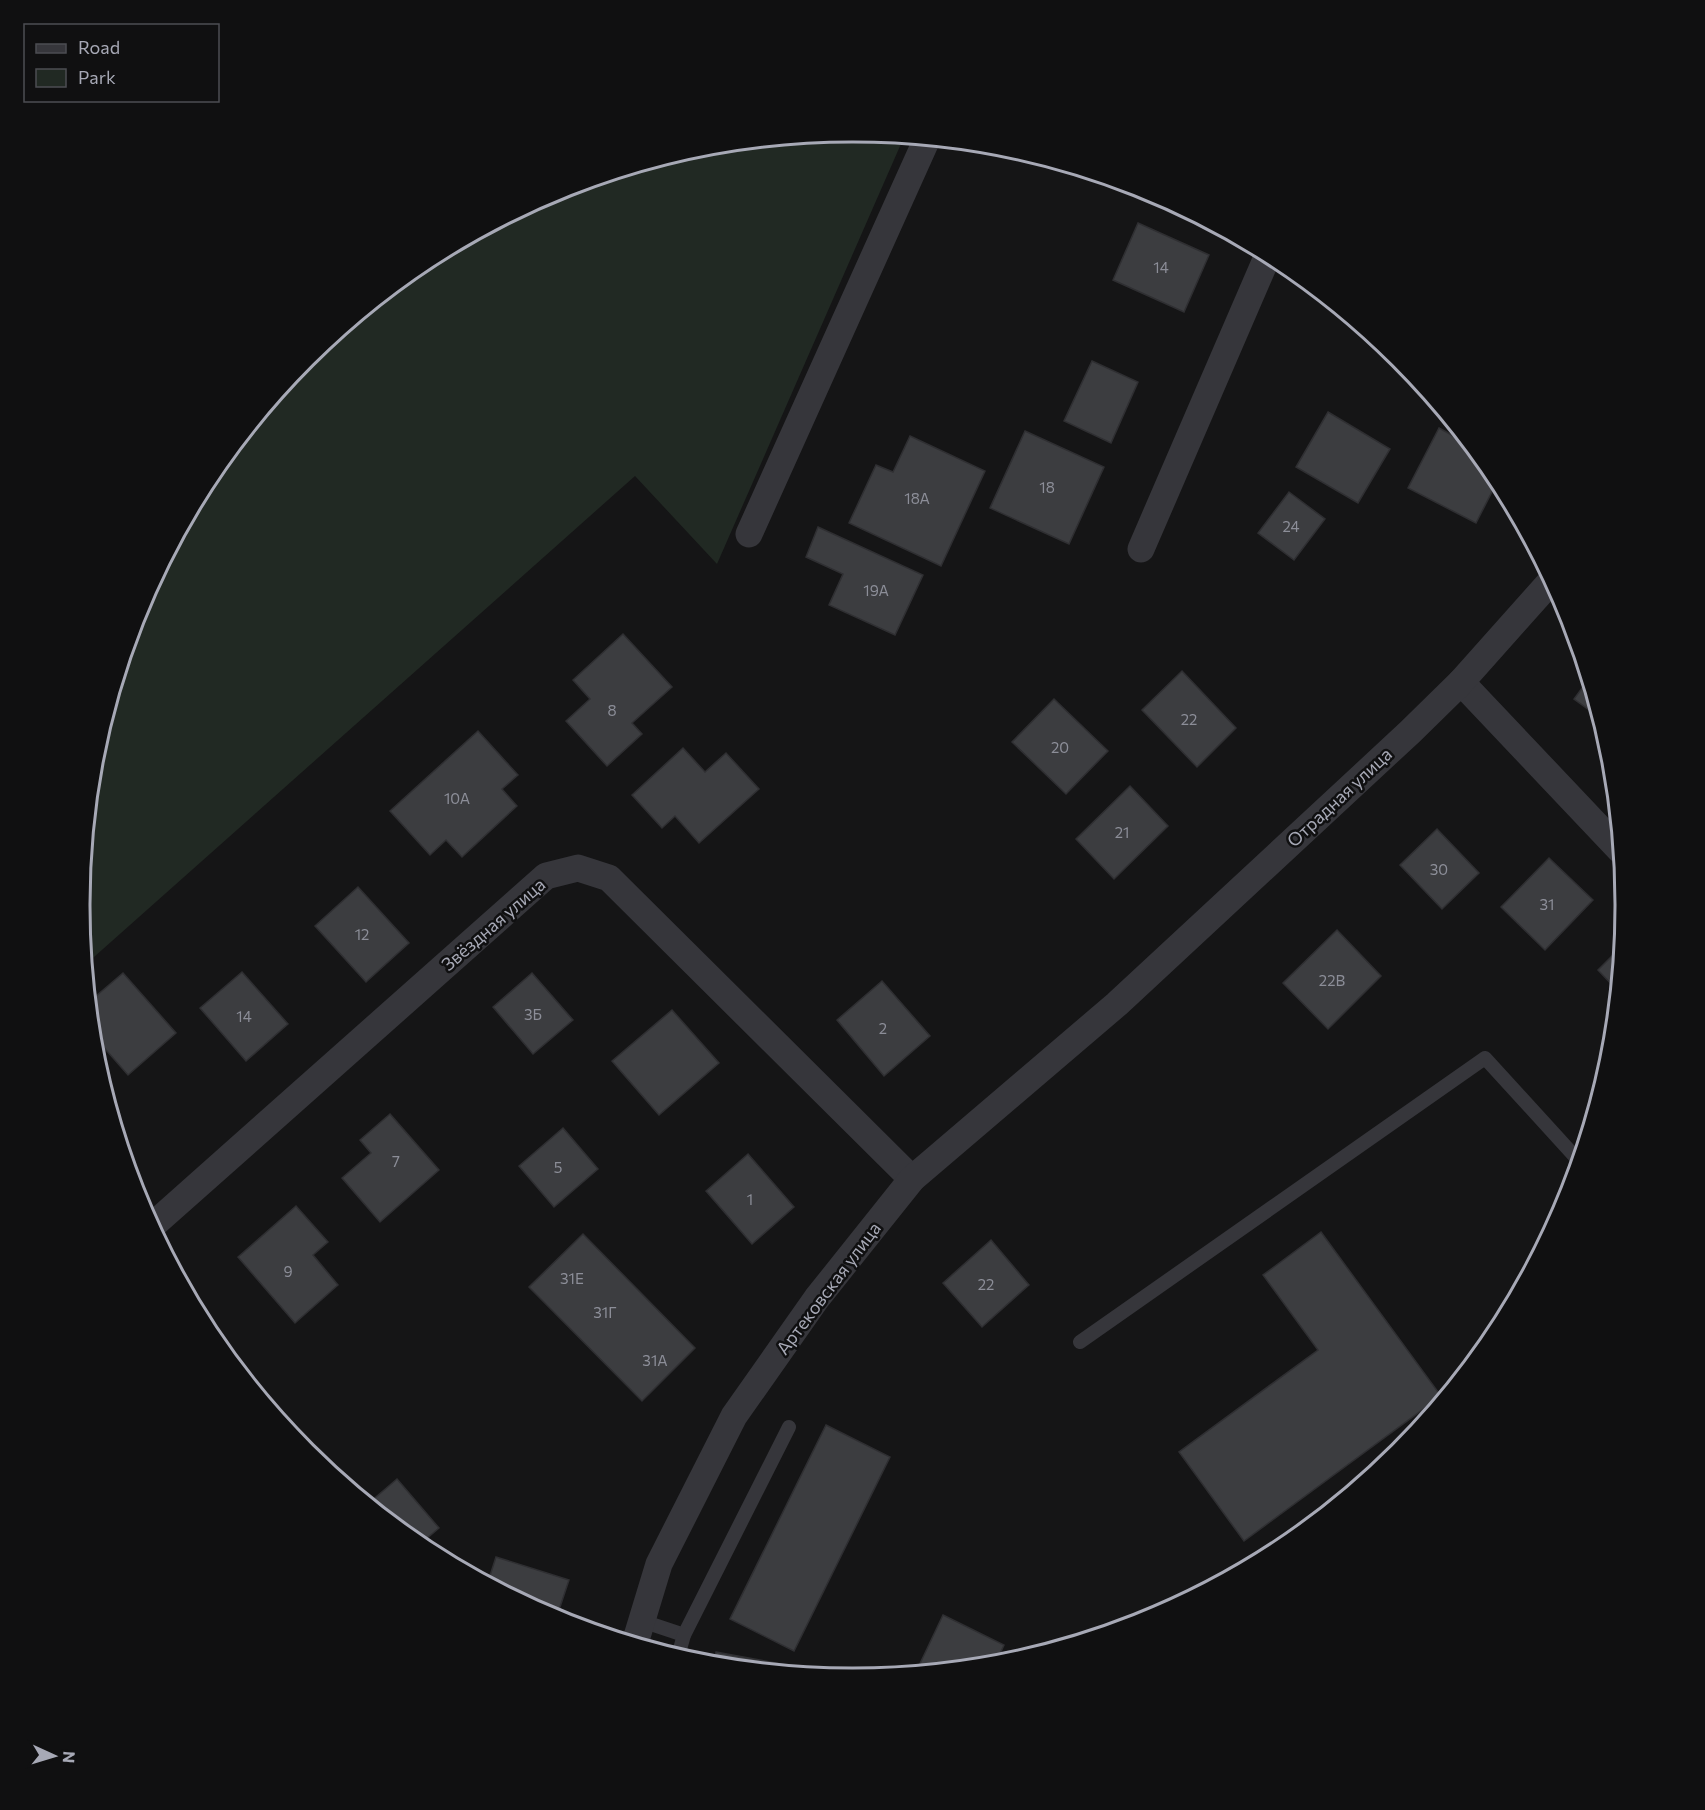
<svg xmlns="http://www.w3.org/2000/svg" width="1705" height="1810" font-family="Commissioner,sans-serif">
	<rect width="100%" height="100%" fill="#151516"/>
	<path fill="#212923" d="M 853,132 L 904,137 L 717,564 L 635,476 L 85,965 L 80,905 L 94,754 L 138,609 L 210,475 L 306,358 L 423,262 L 557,191 L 702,147 Z"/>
	<g fill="#3c3d40" stroke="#2f2f32" stroke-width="1.5">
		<path d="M 1138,223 L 1209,255 L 1184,312 L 1113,280 Z"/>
		<path d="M 1092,361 L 1138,382 L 1111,443 L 1064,421 Z"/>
		<path d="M 1328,412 L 1390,449 L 1358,503 L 1296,467 Z"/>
		<path d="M 1439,428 L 1470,445 L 1498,480 L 1476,523 L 1408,488 Z"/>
		<path d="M 1025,431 L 1104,467 L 1069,544 L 990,508 Z"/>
		<path d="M 910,436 L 985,471 L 941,566 L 849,523 L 876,465 L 893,472 Z"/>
		<path d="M 1289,492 L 1325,519 L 1294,560 L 1258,533 Z"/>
		<path d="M 818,527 L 923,575 L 895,635 L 829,605 L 843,574 L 806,557 Z"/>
		<path d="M 623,634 L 672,687 L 632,723 L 642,734 L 607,766 L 566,721 L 590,699 L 573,680 Z"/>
		<path d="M 1182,671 L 1236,728 L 1197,767 L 1142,710 Z"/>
		<path d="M 1588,680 L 1599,717 L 1574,699 Z"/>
		<path d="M 1054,699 L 1108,751 L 1066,794 L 1012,742 Z"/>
		<path d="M 478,731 L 518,775 L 502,789 L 517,806 L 462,857 L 446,840 L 430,855 L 390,811 Z"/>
		<path d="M 683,748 L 705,772 L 726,753 L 759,789 L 699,843 L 675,816 L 662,828 L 632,795 Z"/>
		<path d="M 1130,786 L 1168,826 L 1114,879 L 1076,839 Z"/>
		<path d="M 1437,829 L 1479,873 L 1442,909 L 1400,865 Z"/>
		<path d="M 1549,858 L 1593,900 L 1545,950 L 1501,907 Z"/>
		<path d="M 358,887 L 409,943 L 366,982 L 315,926 Z"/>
		<path d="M 1337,930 L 1381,976 L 1328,1029 L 1283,983 Z"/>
		<path d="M 1621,947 L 1617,990 L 1598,970 Z"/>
		<path d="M 242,972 L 288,1024 L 246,1061 L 200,1008 Z"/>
		<path d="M 123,973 L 176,1033 L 128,1075 L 92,1034 L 89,1002 Z"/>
		<path d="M 532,973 L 573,1020 L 533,1054 L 493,1007 Z"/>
		<path d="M 882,981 L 930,1036 L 884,1076 L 837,1020 Z"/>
		<path d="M 672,1010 L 719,1063 L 659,1115 L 612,1061 Z"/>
		<path d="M 390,1114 L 439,1170 L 380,1222 L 342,1178 L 371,1153 L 360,1140 Z"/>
		<path d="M 563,1128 L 598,1169 L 554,1207 L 519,1166 Z"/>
		<path d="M 748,1154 L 794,1207 L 752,1244 L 706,1191 Z"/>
		<path d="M 296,1206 L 328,1242 L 313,1255 L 338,1285 L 295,1323 L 238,1257 Z"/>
		<path d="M 1321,1232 L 1441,1396 L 1244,1541 L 1179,1452 L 1318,1350 L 1263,1275 Z"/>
		<path d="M 583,1234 L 695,1348 L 642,1401 L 529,1287 Z"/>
		<path d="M 991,1240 L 1029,1285 L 982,1327 L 943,1283 Z"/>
		<path d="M 826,1425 L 890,1457 L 794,1651 L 730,1619 Z"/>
		<path d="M 397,1479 L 439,1528 L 419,1545 L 369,1503 Z"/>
		<path d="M 496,1557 L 569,1580 L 556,1619 L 488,1582 Z"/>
		<path d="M 943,1615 L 1004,1645 L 995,1664 L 916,1672 Z"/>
		<path d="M 716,1652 L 787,1665 L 786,1671 L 713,1664 Z"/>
	</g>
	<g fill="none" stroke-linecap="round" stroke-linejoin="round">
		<g stroke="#36363b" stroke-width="14">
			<path d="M 1080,1342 L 1485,1058 L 1579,1161"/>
			<path d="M 642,1621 L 684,1635"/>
			<path d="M 678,1656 L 684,1635 L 789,1427"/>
		</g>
		<g stroke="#36363b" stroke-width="27">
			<path d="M 749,534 L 927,139"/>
			<path d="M 1141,549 L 1268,255"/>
			<path d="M 1461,682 L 1620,850"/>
			<path d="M 152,1226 L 546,876 L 578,868 L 609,878 L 912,1179"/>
			<path d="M 635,1643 L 659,1564 L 734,1416 L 817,1298 L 912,1179 L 1117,1004 L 1410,732 L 1461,682 L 1551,581"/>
		</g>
	</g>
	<g text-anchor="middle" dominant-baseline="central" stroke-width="5" stroke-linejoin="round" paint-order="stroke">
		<g font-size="15" fill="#8c8e98">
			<text x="1161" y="267">14</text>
			<text x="1047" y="487">18</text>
			<text x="917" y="498">18А</text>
			<text x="1291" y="526">24</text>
			<text x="876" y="590">19А</text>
			<text x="612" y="710">8</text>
			<text x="1189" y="719">22</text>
			<text x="1060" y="747">20</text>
			<text x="457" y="798">10А</text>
			<text x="1122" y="832">21</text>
			<text x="1439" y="869">30</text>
			<text x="1547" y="904">31</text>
			<text x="362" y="934">12</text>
			<text x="1332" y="980">22В</text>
			<text x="533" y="1014">3Б</text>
			<text x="244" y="1016">14</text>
			<text x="883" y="1028">2</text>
			<text x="396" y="1161">7</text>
			<text x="558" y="1167">5</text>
			<text x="750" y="1199">1</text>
			<text x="288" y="1271">9</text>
			<text x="572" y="1278">31Е</text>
			<text x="986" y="1284">22</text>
			<text x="605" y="1312">31Г</text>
			<text x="655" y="1360">31А</text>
		</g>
		<g font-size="18" fill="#a7a9b6" stroke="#101011">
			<text transform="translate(1339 797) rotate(-43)">Отрадная улица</text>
			<text transform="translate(493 924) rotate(-41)">Звёздная улица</text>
			<text transform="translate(828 1288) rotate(-53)">Артековская улица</text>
		</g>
	</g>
	<path d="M0 0H1705V1810H0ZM852 142H853A762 762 0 0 1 1615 904V906A762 762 0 0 1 853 1668H852A762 762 0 0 1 90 906V904A762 762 0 0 1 852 142Z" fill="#101011" fill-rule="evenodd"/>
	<path fill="none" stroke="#a7a9b6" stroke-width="3" d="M852 142H853A762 762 0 0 1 1615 904V906A762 762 0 0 1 853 1668H852A762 762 0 0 1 90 906V904A762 762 0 0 1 852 142Z"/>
	<rect x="24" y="24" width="195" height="78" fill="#101011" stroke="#4c4d53" stroke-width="1.5"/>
	<rect x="36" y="44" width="30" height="9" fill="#36363b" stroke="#4c4d53" stroke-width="1.5"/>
	<text x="78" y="54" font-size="18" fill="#a7a9b6">Road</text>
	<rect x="36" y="69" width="30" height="18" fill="#212923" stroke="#4c4d53" stroke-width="1.5"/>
	<text x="78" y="84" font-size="18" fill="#a7a9b6">Park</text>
	<g transform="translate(54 1756) rotate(94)" stroke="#101011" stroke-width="4.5" paint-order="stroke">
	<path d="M0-4.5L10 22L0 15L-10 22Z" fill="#a7a9b6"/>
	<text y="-9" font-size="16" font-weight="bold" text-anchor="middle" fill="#a7a9b6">N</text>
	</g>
</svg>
